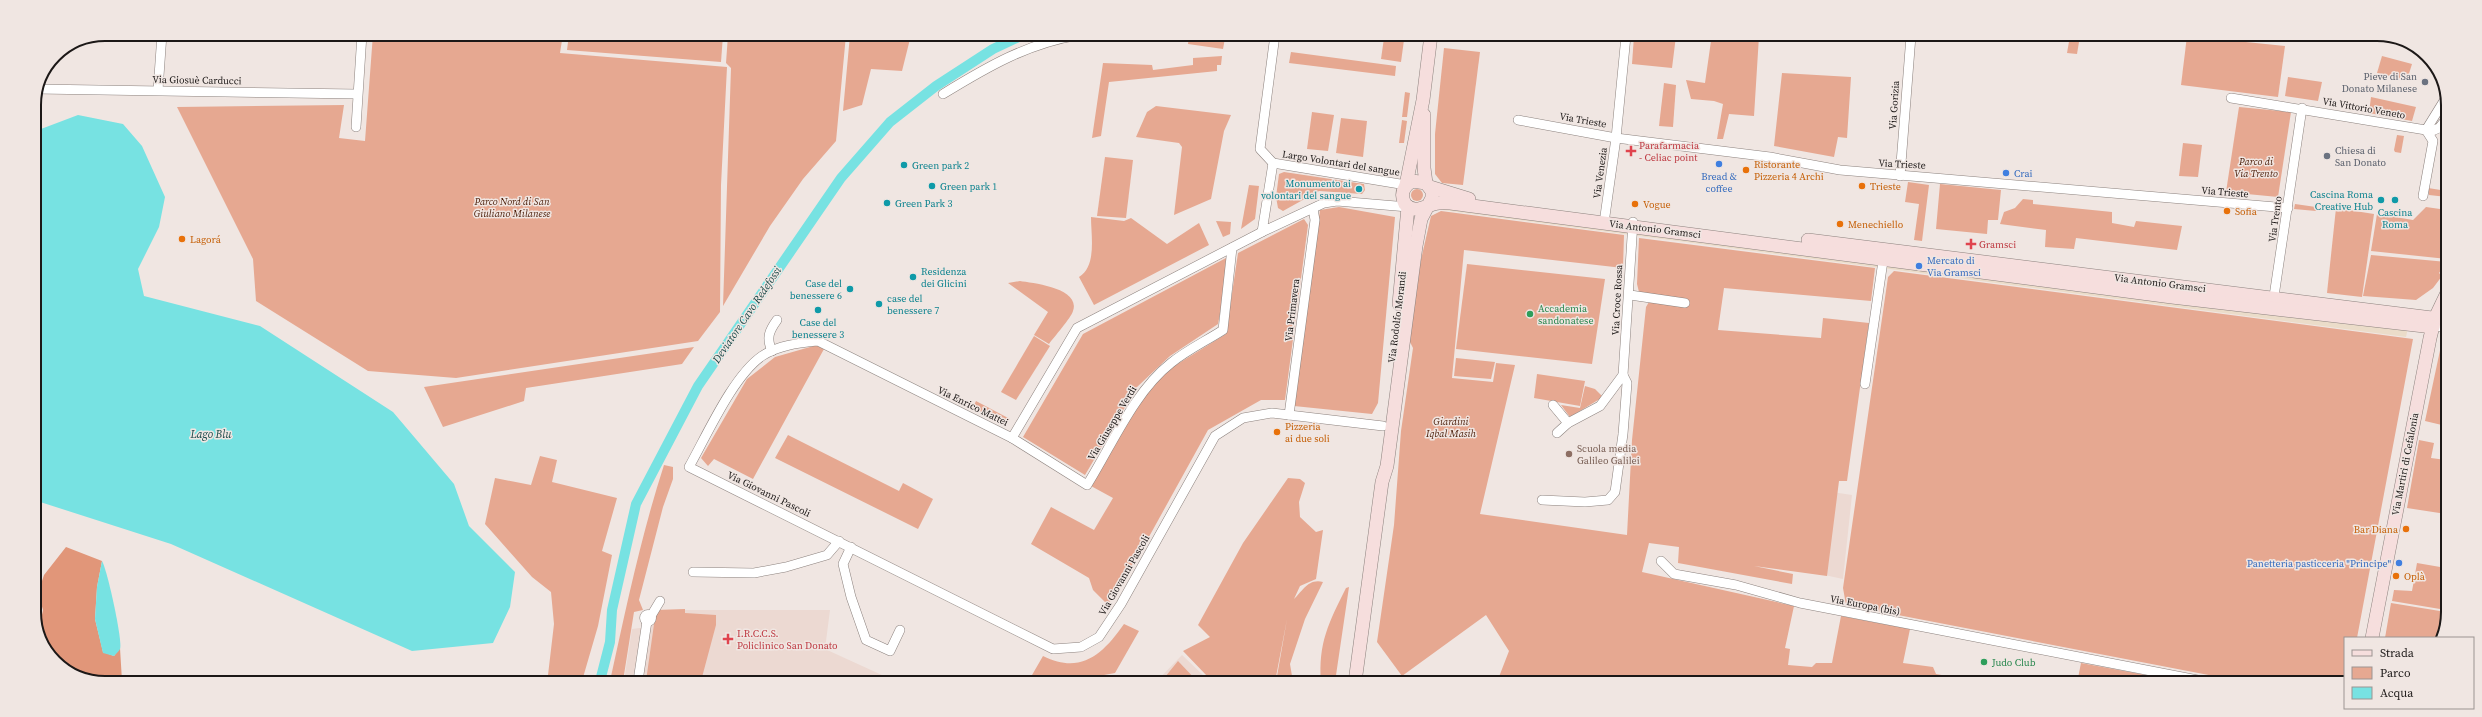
<svg xmlns="http://www.w3.org/2000/svg" width="2482" height="717" font-family="'Source Serif 4',serif">
	<rect width="100%" height="100%" fill="#f0e6e2"/>
	<path fill="#ebdcc9" d="M 1445,200 L 2409,323 L 2406,337 L 1443,210 Z"/>
	<g fill="#ecd9d2">
		<path d="M 1758,481 L 1852,495 L 1843,579 L 1746,558 Z"/>
		<path d="M 651,610 L 830,610 L 825,649 L 895,681 L 624,681 L 632,629 L 647,627 Z"/>
		<path d="M 1182,655 L 1205,677 L 1221,682 L 1156,682 Z"/>
	</g>
	<g fill="#e6a891">
		<path d="M 373,34 L 563,34 L 560,53 L 727,67 L 721,185 L 720,312 L 698,341 L 456,378 L 368,371 L 256,301 L 253,259 L 177,107 L 344,105 L 339,138 L 365,141 Z"/>
		<path d="M 569,34 L 723,35 L 721,62 L 567,50 Z"/>
		<path d="M 728,35 L 846,35 L 836,141 L 803,179 L 770,226 L 723,306 L 731,68 L 726,63 Z"/>
		<path d="M 850,35 L 911,35 L 902,71 L 871,69 L 862,105 L 843,111 Z"/>
		<path d="M 1189,35 L 1225,38 L 1223,49 L 1188,44 Z"/>
		<path d="M 1634,36 L 1676,36 L 1672,68 L 1632,64 Z"/>
		<path d="M 1720,36 L 1759,36 L 1754,116 L 1729,114 L 1723,139 L 1717,139 L 1723,104 L 1714,101 L 1691,99 L 1686,80 L 1705,83 L 1711,41 L 1717,42 Z"/>
		<path d="M 2070,36 L 2080,36 L 2077,54 L 2067,53 Z"/>
		<path d="M 2187,36 L 2285,46 L 2278,97 L 2181,85 Z"/>
		<path d="M 1384,38 L 1404,40 L 1401,62 L 1381,59 Z"/>
		<path d="M 1444,48 L 1480,52 L 1463,185 L 1442,183 L 1435,174 L 1435,134 Z"/>
		<path d="M 1291,52 L 1396,66 L 1395,76 L 1289,63 Z"/>
		<path d="M 1222,56 L 1221,65 L 1217,65 L 1217,71 L 1109,82 L 1101,136 L 1092,138 L 1103,63 L 1152,65 L 1153,70 L 1193,65 L 1193,58 Z"/>
		<path d="M 2382,56 L 2412,64 L 2407,80 L 2377,73 Z"/>
		<path d="M 1782,73 L 1851,77 L 1847,138 L 1838,137 L 1834,157 L 1774,146 Z"/>
		<path d="M 2288,77 L 2322,82 L 2318,101 L 2285,96 Z"/>
		<path d="M 1664,83 L 1676,85 L 1673,127 L 1659,126 Z"/>
		<path d="M 1405,92 L 1410,93 L 1407,117 L 1402,117 Z"/>
		<path d="M 2371,97 L 2416,107 L 2412,121 L 2369,113 Z"/>
		<path d="M 1156,106 L 1231,115 L 1224,131 L 1211,199 L 1174,215 L 1182,147 L 1179,143 L 1136,137 L 1147,112 Z"/>
		<path d="M 2239,107 L 2291,112 L 2278,197 L 2226,192 Z"/>
		<path d="M 1312,112 L 1334,115 L 1328,151 L 1307,149 Z"/>
		<path d="M 1341,118 L 1367,121 L 1363,157 L 1336,153 Z"/>
		<path d="M 1402,120 L 1407,121 L 1404,143 L 1399,143 Z"/>
		<path d="M 2397,135 L 2404,136 L 2401,153 L 2395,152 L 2394,150 Z"/>
		<path d="M 2183,143 L 2202,145 L 2198,177 L 2179,176 Z"/>
		<path d="M 1105,157 L 1133,160 L 1126,218 L 1097,216 Z"/>
		<path d="M 1284,172 L 1364,184 L 1365,190 L 1362,194 L 1319,191 L 1283,211 L 1278,208 L 1276,197 L 1279,174 Z"/>
		<path d="M 1908,182 L 1929,185 L 1922,241 L 1914,240 L 1919,204 L 1905,202 Z"/>
		<path d="M 1940,184 L 2001,190 L 1998,220 L 1988,220 L 1987,234 L 1936,229 Z"/>
		<path d="M 1249,185 L 1259,186 L 1255,219 L 1241,229 Z"/>
		<path d="M 2428,188 L 2447,191 L 2447,197 L 2429,195 Z"/>
		<circle cx="1417" cy="195" r="6"/>
		<path d="M 2023,199 L 2033,200 L 2033,204 L 2112,212 L 2112,223 L 2134,227 L 2136,221 L 2182,226 L 2177,250 L 2076,238 L 2074,249 L 2045,247 L 2046,230 L 2000,224 L 2004,212 L 2015,208 Z"/>
		<path d="M 2295,204 L 2316,207 L 2316,211 L 2294,209 Z"/>
		<path d="M 1339,207 L 1395,217 L 1378,403 L 1372,414 L 1294,406 L 1320,210 Z"/>
		<path d="M 2426,207 L 2447,210 L 2447,259 L 2371,251 L 2377,214 L 2413,220 Z"/>
		<path d="M 2336,208 L 2374,214 L 2362,297 L 2327,293 Z"/>
		<path d="M 1441,211 L 1624,235 L 1623,268 L 1464,250 L 1452,378 L 1493,382 L 1496,363 L 1515,365 L 1480,514 L 1627,535 L 1632,440 L 1646,307 L 1653,295 L 1639,292 L 1637,284 L 1639,238 L 1875,268 L 1871,301 L 1724,288 L 1718,330 L 1821,338 L 1823,318 L 1869,323 L 1847,481 L 1839,481 L 1827,576 L 1754,566 L 1793,574 L 1792,584 L 1678,563 L 1679,547 L 1649,543 L 1642,572 L 1794,606 L 1785,648 L 1790,649 L 1788,665 L 1812,667 L 1816,663 L 1832,663 L 1841,616 L 1910,629 L 1903,663 L 1933,667 L 1936,674 L 1953,677 L 1951,683 L 1497,682 L 1509,651 L 1486,615 L 1402,676 L 1377,642 L 1394,525 L 1401,431 L 1413,348 L 1409,340 L 1420,264 L 1431,216 Z"/>
		<path d="M 1091,217 L 1124,221 L 1131,218 L 1167,244 L 1199,223 L 1209,245 L 1094,305 L 1079,277 C 1097,266 1091,236 1091,217 Z"/>
		<path d="M 1304,219 L 1308,225 L 1285,400 L 1261,400 L 1208,430 L 1145,544 L 1108,605 L 1093,590 L 1089,578 L 1031,544 L 1051,507 L 1094,530 L 1113,498 L 1091,486 L 1145,393 L 1171,368 L 1226,334 L 1238,253 Z"/>
		<path d="M 1216,221 L 1231,222 L 1230,234 L 1223,237 Z"/>
		<path d="M 2371,255 L 2447,262 L 2439,273 L 2442,276 L 2433,288 L 2416,300 L 2363,296 Z"/>
		<path d="M 1226,258 L 1225,289 L 1218,324 L 1170,356 L 1137,387 L 1085,475 L 1023,437 L 1083,334 Z"/>
		<path d="M 1467,264 L 1605,279 L 1592,364 L 1456,349 Z"/>
		<path d="M 1894,271 L 2413,339 L 2357,638 L 2345,638 L 2345,683 L 2308,680 L 2245,682 L 1846,605 L 1843,588 L 1888,277 Z"/>
		<path d="M 1020,281 C 1033,283 1081,288 1073,311 C 1071,318 1054,337 1049,344 L 1034,335 L 1048,312 L 1008,283 Z"/>
		<path d="M 1034,336 L 1050,346 L 1016,400 L 1001,392 Z"/>
		<path d="M 2447,338 L 2447,419 L 2446,426 L 2425,421 L 2442,341 Z"/>
		<path d="M 817,345 L 824,349 L 753,479 L 714,459 L 708,466 L 701,458 L 747,379 L 775,357 Z"/>
		<path d="M 694,347 L 682,364 L 526,388 L 524,401 L 443,427 L 424,387 Z"/>
		<path d="M 1456,358 L 1495,362 L 1491,379 L 1454,376 Z"/>
		<path d="M 1537,374 L 1585,381 L 1580,406 L 1534,398 Z"/>
		<path d="M 1585,386 L 1595,389 L 1603,397 L 1570,417 L 1561,405 L 1580,408 Z"/>
		<path d="M 976,401 L 1010,419 L 1002,424 L 973,407 Z"/>
		<path d="M 788,435 L 899,491 L 903,483 L 933,499 L 918,529 L 775,458 Z"/>
		<path d="M 2419,440 L 2434,443 L 2431,458 L 2446,460 L 2446,514 L 2407,508 Z"/>
		<path d="M 540,456 L 557,460 L 552,482 L 617,498 L 602,551 L 612,555 L 598,626 L 582,681 L 565,681 L 548,675 L 554,624 L 551,592 L 532,577 L 485,524 L 495,478 L 531,485 Z"/>
		<path d="M 664,465 L 673,467 L 673,479 L 663,507 L 639,600 L 643,610 L 634,612 L 623,681 L 610,681 C 626,608 641,536 664,465 Z"/>
		<path d="M 1288,478 L 1300,479 L 1305,483 L 1299,502 L 1300,517 L 1316,532 L 1323,530 L 1316,579 L 1300,586 L 1294,599 C 1302,592 1308,578 1323,582 L 1305,619 L 1290,664 L 1293,682 L 1276,682 L 1287,619 L 1275,682 L 1231,682 L 1208,677 L 1183,651 L 1210,637 L 1198,625 L 1243,543 Z"/>
		<path d="M 2417,563 L 2446,568 L 2446,610 L 2392,601 L 2394,590 L 2412,591 Z"/>
		<path d="M 1349,587 L 1335,682 L 1321,682 C 1318,643 1329,622 1346,588 Z"/>
		<path d="M 2391,603 L 2446,612 L 2446,631 L 2441,638 L 2385,638 Z"/>
		<path d="M 685,609 L 685,613 L 716,615 L 716,625 L 701,681 L 646,681 L 656,610 Z"/>
		<path d="M 1124,624 L 1139,631 L 1115,673 L 1104,675 L 1100,682 L 1028,682 L 1043,656 C 1081,675 1103,654 1124,624 Z"/>
		<path d="M 1178,661 L 1198,682 L 1161,682 Z"/>
		<path d="M 2081,663 L 2189,683 L 2077,683 Z"/>
	</g>
	<path fill="#e19679" d="M 66,547 L 102,561 L 97,587 L 95,619 L 103,652 L 114,656 L 120,648 L 122,681 L 86,681 L 51,659 L 39,629 L 43,610 L 38,593 L 44,575 Z"/>
	<g fill="#77e2e2">
		<path d="M 78,115 L 123,124 L 142,146 L 165,197 L 159,227 L 138,269 L 144,296 L 260,326 L 393,412 L 454,484 L 469,526 L 515,572 L 510,607 L 493,643 L 412,651 L 171,544 L 34,500 L 34,142 L 41,129 Z"/>
		<path d="M 102,561 C 107,569 123,641 120,649 C 119,651 116,654 114,656 L 103,653 L 95,619 L 97,587 Z"/>
	</g>
	<g fill="none" stroke-linecap="round" stroke-linejoin="round">
		<path stroke="#77e2e2" stroke-width="10" d="M 600,681 L 610,642 L 612,610 L 636,504 L 698,386 L 841,178 L 890,122 L 936,86 L 993,49 L 1023,35"/>
		<g stroke="#8c827e" stroke-width="10">
			<g id="street">
				<path d="M 37,89 L 357,94"/>
				<path d="M 158,90 L 162,34"/>
				<path d="M 943,94 C 987,67 1028,43 1079,35"/>
				<path d="M 2231,98 L 2432,131 L 2439,128 L 2448,117"/>
				<path d="M 1518,120 L 1616,138 L 1770,157 L 1840,170 L 2288,208"/>
				<path d="M 356,127 L 362,34"/>
				<path d="M 2426,130 L 2447,96"/>
				<path d="M 1273,163 L 1260,149 L 1275,35"/>
				<path d="M 1900,176 L 1911,36"/>
				<path d="M 1406,185 L 1273,163 L 1262,232 L 1324,203 L 1337,201 L 1408,207"/>
				<path d="M 2423,196 L 2433,141 L 2426,130"/>
				<path d="M 1604,223 L 1616,138 L 1626,36"/>
				<path d="M 1262,232 L 1077,328 L 1012,438 L 818,341 C 799,343 778,345 762,356 C 733,376 707,435 689,467 L 1053,649 L 1081,647 L 1099,637 L 1121,604 L 1215,436 L 1243,418 L 1272,413 L 1383,426"/>
				<path d="M 1630,295 L 1685,303"/>
				<path d="M 2273,303 L 2302,108"/>
				<path d="M 2435,318 L 2447,320"/>
				<path d="M 2433,327 L 2447,326"/>
				<path d="M 772,351 C 766,338 769,331 777,320"/>
				<path d="M 1865,384 L 1884,254"/>
				<path d="M 1553,405 L 1568,423"/>
				<path d="M 1289,415 L 1315,220 L 1313,209"/>
				<path d="M 1557,433 L 1568,423 L 1600,406 L 1623,375 L 1633,222"/>
				<path d="M 1012,438 L 1087,485 C 1112,445 1134,392 1171,363 C 1187,350 1206,341 1223,330 L 1232,248"/>
				<path d="M 1542,500 L 1585,502 L 1608,500 L 1615,492 L 1623,434 L 1627,383 L 1623,375"/>
				<path d="M 851,547 L 843,564 L 851,597 L 866,640 L 890,651 L 900,630"/>
				<path d="M 1661,561 L 1674,574 L 1736,585 L 1800,603 L 2213,683"/>
				<path d="M 693,572 L 754,573 L 786,567 L 827,555 L 839,541"/>
				<circle cx="648" cy="618" r="3.5"/>
				<path d="M 651,616 L 660,601"/>
				<path d="M 638,681 L 647,621"/>
			</g>
		</g>
		<g stroke="#8c827e" stroke-width="14">
			<g id="secondary">
				<path d="M 1424,115 L 1424,168 L 1426,183"/>
				<path d="M 1406,185 L 1423,100 L 1431,35"/>
				<path d="M 1430,187 L 1469,199"/>
				<path d="M 1808,240 L 2432,318"/>
				<path d="M 1399,304 L 1408,207"/>
				<path d="M 2372,638 L 2430,338 L 2435,318 L 2447,293"/>
				<path d="M 1355,682 L 1382,482 L 1387,466 L 1416,246 L 1421,219 L 1432,198 L 1432,191 L 1426,183 L 1412,181 C 1403,187 1400,194 1405,204 C 1417,216 1426,204 1439,203 C 1448,202 1456,204 1465,205 L 2172,297 L 2433,327"/>
			</g>
		</g>
		<use href="#street" stroke="#fff" stroke-width="9"/>
		<use href="#secondary" stroke="#f6dedd" stroke-width="13"/>
	</g>
	<g fill="#6b7280" stroke="#f0e6e2" stroke-width="1.5">
		<circle cx="2425" cy="82" r="4"/>
		<circle cx="2327" cy="156" r="4"/>
	</g>
	<g fill="#e0444e" stroke="#f0e6e2" stroke-width="1.5">
		<path d="M1629 145h4v4h4v4h-4v4h-4v-4h-4v-4h4z"/>
		<path d="M1969 238h4v4h4v4h-4v4h-4v-4h-4v-4h4z"/>
		<path d="M726 633h4v4h4v4h-4v4h-4v-4h-4v-4h4z"/>
	</g>
	<g fill="#3f7fe0" stroke="#f0e6e2" stroke-width="1.5">
		<circle cx="1719" cy="164" r="4"/>
		<circle cx="2006" cy="173" r="4"/>
		<circle cx="1919" cy="266" r="4"/>
		<circle cx="2399" cy="563" r="4"/>
	</g>
	<g fill="#0f9aa8" stroke="#f0e6e2" stroke-width="1.5">
		<circle cx="904" cy="165" r="4"/>
		<circle cx="932" cy="186" r="4"/>
		<circle cx="1359" cy="189" r="4"/>
		<circle cx="2381" cy="200" r="4"/>
		<circle cx="2395" cy="200" r="4"/>
		<circle cx="887" cy="203" r="4"/>
		<circle cx="913" cy="277" r="4"/>
		<circle cx="850" cy="289" r="4"/>
		<circle cx="879" cy="304" r="4"/>
		<circle cx="818" cy="310" r="4"/>
	</g>
	<g fill="#e8710a" stroke="#f0e6e2" stroke-width="1.5">
		<circle cx="1746" cy="170" r="4"/>
		<circle cx="1862" cy="186" r="4"/>
		<circle cx="1635" cy="204" r="4"/>
		<circle cx="2227" cy="211" r="4"/>
		<circle cx="1840" cy="224" r="4"/>
		<circle cx="182" cy="239" r="4"/>
		<circle cx="1277" cy="432" r="4"/>
		<circle cx="2406" cy="529" r="4"/>
		<circle cx="2396" cy="576" r="4"/>
	</g>
	<g fill="#2e9e5b" stroke="#f0e6e2" stroke-width="1.5">
		<circle cx="1530" cy="314" r="4"/>
		<circle cx="1984" cy="662" r="4"/>
	</g>
	<circle fill="#8d6e63" stroke="#f0e6e2" stroke-width="1.5" cx="1569" cy="454" r="4"/>
	<g text-anchor="middle" dominant-baseline="central" stroke-width="3" stroke-linejoin="round" paint-order="stroke">
		<g font-size="10" fill="#5b616d" stroke="#f0e6e2" text-anchor="end">
			<text x="2417" y="76">Pieve di San<tspan x="2417" dy="12">Donato Milanese</tspan></text>
			<text x="2335" y="150" text-anchor="start">Chiesa di<tspan x="2335" dy="12">San Donato</tspan></text>
		</g>
		<g font-size="10" fill="#1c1817" stroke="#f0e6e2">
			<text transform="translate(197 80) rotate(1)">Via Giosuè Carducci</text>
			<text transform="translate(1894 105) rotate(-86)">Via Gorizia</text>
			<text transform="translate(2364 108) rotate(10)">Via Vittorio Veneto</text>
			<text transform="translate(1583 120) rotate(10)">Via Trieste</text>
			<text transform="translate(1341 163) rotate(9)">Largo Volontari del sangue</text>
			<text transform="translate(1902 164) rotate(3)">Via Trieste</text>
			<text transform="translate(1600 173) rotate(-82)">Via Venezia</text>
			<text transform="translate(2225 192) rotate(5)">Via Trieste</text>
			<text transform="translate(2275 219) rotate(-82)">Via Trento</text>
			<text transform="translate(1655 229) rotate(7)">Via Antonio Gramsci</text>
			<text transform="translate(2160 283) rotate(7)">Via Antonio Gramsci</text>
			<text transform="translate(1617 300) rotate(-87)">Via Croce Rossa</text>
			<text transform="translate(1292 310) rotate(-83)">Via Primavera</text>
			<text transform="translate(1397 317) rotate(-83)">Via Rodolfo Morandi</text>
			<text transform="translate(973 406) rotate(26)">Via Enrico Mattei</text>
			<text transform="translate(1112 423) rotate(-59)">Via Giuseppe Verdi</text>
			<text transform="translate(2405 464) rotate(-79)">Via Martiri di Cefalonia</text>
			<text transform="translate(769 494) rotate(26)">Via Giovanni Pascoli</text>
			<text transform="translate(1124 575) rotate(-60)">Via Giovanni Pascoli</text>
			<text transform="translate(1865 605) rotate(11)">Via Europa (bis)</text>
		</g>
		<g font-size="10" fill="#be3a42" stroke="#f0e6e2" text-anchor="start">
			<text x="1639" y="145">Parafarmacia<tspan x="1639" dy="12">- Celiac point</tspan></text>
			<text x="1979" y="244">Gramsci</text>
			<text x="737" y="633">I.R.C.C.S.<tspan x="737" dy="12">Policlinico San Donato</tspan></text>
		</g>
		<g font-size="10" font-style="italic" fill="#4a1c07" stroke="#f0e6e2">
			<text x="2256" y="161">Parco di<tspan x="2256" dy="12">Via Trento</tspan></text>
			<text x="512" y="201">Parco Nord di San<tspan x="512" dy="12">Giuliano Milanese</tspan></text>
			<text x="1451" y="421">Giardini<tspan x="1451" dy="12">Iqbal Masih</tspan></text>
		</g>
		<g font-size="10" fill="#c56008" stroke="#f0e6e2" text-anchor="start">
			<text x="1754" y="164">Ristorante<tspan x="1754" dy="12">Pizzeria 4 Archi</tspan></text>
			<text x="1870" y="186">Trieste</text>
			<text x="1643" y="204">Vogue</text>
			<text x="2235" y="211">Sofia</text>
			<text x="1848" y="224">Menechiello</text>
			<text x="190" y="239">Lagorá</text>
			<text x="1285" y="426">Pizzeria<tspan x="1285" dy="12">ai due soli</tspan></text>
			<text x="2398" y="529" text-anchor="end">Bar Diana</text>
			<text x="2404" y="576">Oplà</text>
		</g>
		<g font-size="10" fill="#0d838f" stroke="#f0e6e2" text-anchor="start">
			<text x="912" y="165">Green park 2</text>
			<text x="1351" y="183" text-anchor="end">Monumento ai<tspan x="1351" dy="12">volontari del sangue</tspan></text>
			<text x="940" y="186">Green park 1</text>
			<text x="2373" y="194" text-anchor="end">Cascina Roma<tspan x="2373" dy="12">Creative Hub</tspan></text>
			<text x="895" y="203">Green Park 3</text>
			<text x="2395" y="212" text-anchor="middle">Cascina<tspan x="2395" dy="12">Roma</tspan></text>
			<text x="921" y="271">Residenza<tspan x="921" dy="12">dei Glicini</tspan></text>
			<text x="842" y="283" text-anchor="end">Case del<tspan x="842" dy="12">benessere 6</tspan></text>
			<text x="887" y="298">case del<tspan x="887" dy="12">benessere 7</tspan></text>
			<text x="818" y="322" text-anchor="middle">Case del<tspan x="818" dy="12">benessere 3</tspan></text>
		</g>
		<g font-size="10" fill="#366cbe" stroke="#f0e6e2" text-anchor="start">
			<text x="2014" y="173">Crai</text>
			<text x="1719" y="176" text-anchor="middle">Bread &amp;<tspan x="1719" dy="12">coffee</tspan></text>
			<text x="1927" y="260">Mercato di<tspan x="1927" dy="12">Via Gramsci</tspan></text>
			<text x="2391" y="563" text-anchor="end">Panetteria pasticceria "Principe"</text>
		</g>
		<g font-size="10" fill="#27864d" stroke="#f0e6e2" text-anchor="start">
			<text x="1538" y="308">Accademia<tspan x="1538" dy="12">sandonatese</tspan></text>
			<text x="1992" y="662">Judo Club</text>
		</g>
		<g font-size="10" fill="#785e54" stroke="#f0e6e2" text-anchor="start">
			<text x="1577" y="448">Scuola media<tspan x="1577" dy="12">Galileo Galilei</tspan></text>
		</g>
		<g font-size="11" font-style="italic" fill="#174848" stroke="#f0e6e2">
			<text transform="translate(747 315) rotate(-56)">Deviatore Cavo Redefossi</text>
			<text x="211" y="434">Lago Blu</text>
		</g>
	</g>
	<path d="M0 0H2482V717H0ZM105 41H2377A64 64 0 0 1 2441 105V612A64 64 0 0 1 2377 676H105A64 64 0 0 1 41 612V105A64 64 0 0 1 105 41Z" fill="#f0e6e2" fill-rule="evenodd"/>
	<path fill="none" stroke="#1c1817" stroke-width="2" d="M105 41H2377A64 64 0 0 1 2441 105V612A64 64 0 0 1 2377 676H105A64 64 0 0 1 41 612V105A64 64 0 0 1 105 41Z"/>
	<rect x="2344" y="637" width="130" height="72" fill="#f0e6e2" stroke="#9b9491"/>
	<rect x="2352" y="650" width="20" height="6" fill="#f6dedd" stroke="#9b9491"/>
	<text x="2380" y="657" font-size="12" fill="#1c1817">Strada</text>
	<rect x="2352" y="667" width="20" height="12" fill="#e6a891" stroke="#9b9491"/>
	<text x="2380" y="677" font-size="12" fill="#1c1817">Parco</text>
	<rect x="2352" y="687" width="20" height="12" fill="#77e2e2" stroke="#9b9491"/>
	<text x="2380" y="697" font-size="12" fill="#1c1817">Acqua</text>
</svg>
